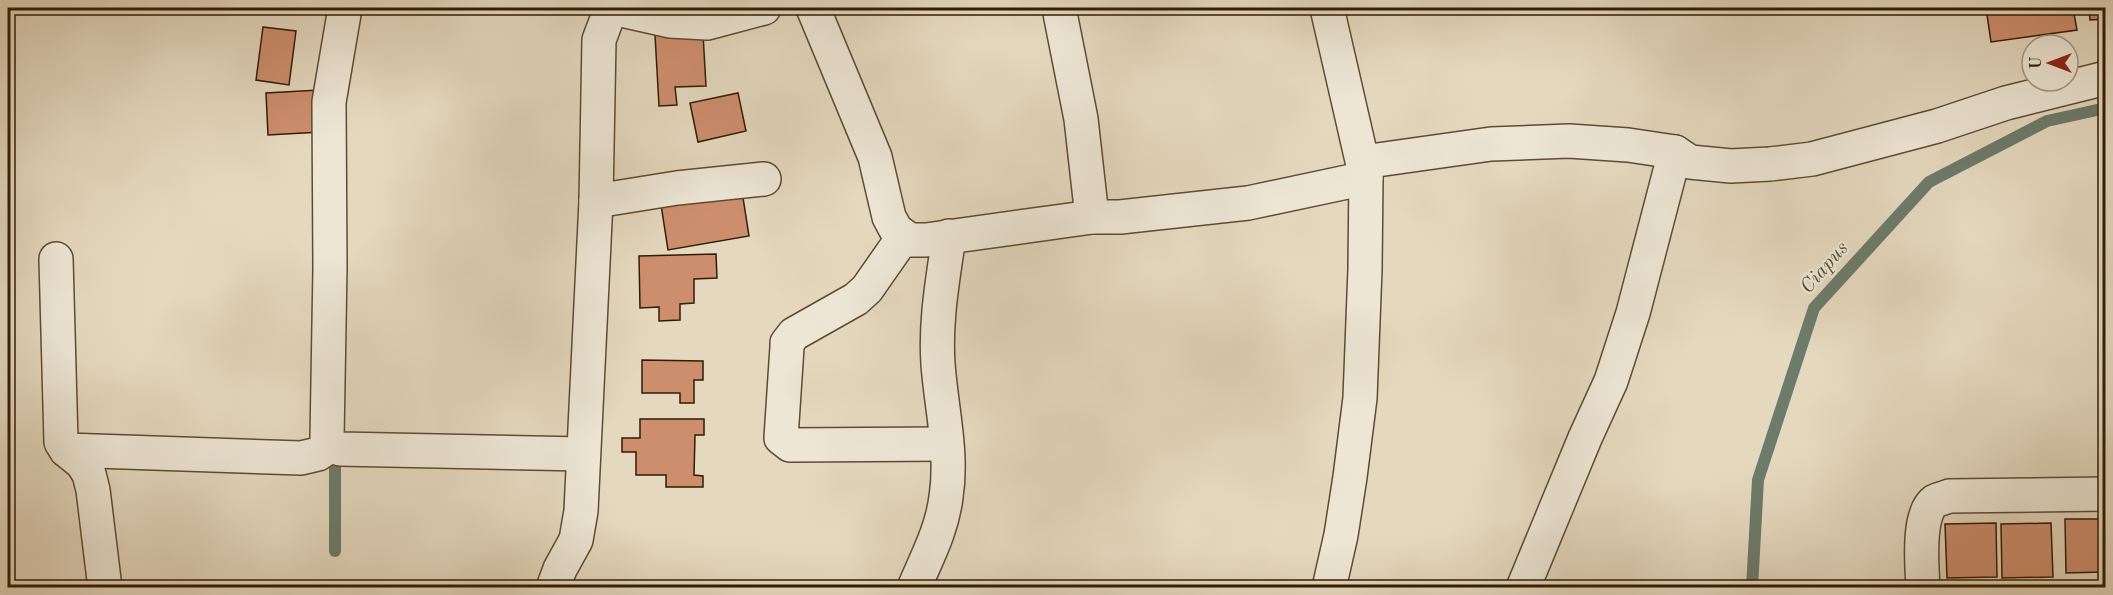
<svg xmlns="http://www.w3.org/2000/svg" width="2113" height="595" font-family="'Old Standard TT',serif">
	<rect width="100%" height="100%" fill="#e4d8be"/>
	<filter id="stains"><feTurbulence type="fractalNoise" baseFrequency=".00333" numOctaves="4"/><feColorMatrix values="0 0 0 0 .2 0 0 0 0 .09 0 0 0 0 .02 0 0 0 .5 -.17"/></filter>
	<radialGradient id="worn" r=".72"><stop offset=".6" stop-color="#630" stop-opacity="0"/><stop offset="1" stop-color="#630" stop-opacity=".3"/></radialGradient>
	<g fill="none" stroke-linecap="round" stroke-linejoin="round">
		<g stroke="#6d7b6a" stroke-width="12">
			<path d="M 335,461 L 335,551"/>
			<path d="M 1752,588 L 1758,480 L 1814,308 L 1929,182 L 2047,121 L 2106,108"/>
		</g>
	</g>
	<g fill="#cd8e6e" stroke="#301d03" stroke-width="1.5">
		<path d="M 1986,8 L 2073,8 L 2077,30 L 1991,42 Z"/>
		<path d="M 2089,8 L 2106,8 L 2106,19 L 2090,20 Z"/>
		<path d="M 263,27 L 296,31 L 289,85 L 256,80 Z"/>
		<path d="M 703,34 L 706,86 L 675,87 L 677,105 L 659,106 L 655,35 Z"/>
		<path d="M 319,90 L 321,132 L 268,135 L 266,93 Z"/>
		<path d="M 738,93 L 746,131 L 698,142 L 690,103 Z"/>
		<path d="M 741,185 L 749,236 L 668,250 L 660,198 Z"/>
		<path d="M 716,254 L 717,278 L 694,279 L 694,303 L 680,304 L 680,320 L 659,321 L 659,307 L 640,308 L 639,256 Z"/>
		<path d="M 642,360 L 703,361 L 703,380 L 694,380 L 694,403 L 680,403 L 680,393 L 642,393 Z"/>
		<path d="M 640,419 L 704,419 L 704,435 L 695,435 L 694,475 L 703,476 L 703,487 L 666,487 L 666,475 L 636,475 L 636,452 L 622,452 L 622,438 L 640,438 Z"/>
		<path d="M 2065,519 L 2101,519 L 2102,572 L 2066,573 Z"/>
		<path d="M 1996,523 L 1997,577 L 1947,578 L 1945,524 Z"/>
		<path d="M 2051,523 L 2053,577 L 2002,578 L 2001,524 Z"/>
		<path d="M 2097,583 L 2097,588 L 2062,588 L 2061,584 Z"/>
	</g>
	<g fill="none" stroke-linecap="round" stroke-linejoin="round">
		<g stroke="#5d4c32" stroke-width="36">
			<g id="street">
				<path d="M 612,8 L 670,21 L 707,23 L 764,8"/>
				<path d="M 813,8 L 875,157 L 889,217 L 896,230 L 904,236 L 910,240 L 926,240 L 1092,217 L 1120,217 L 1248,203 L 1366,178"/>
				<path d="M 1059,8 L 1081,119 L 1092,217"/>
				<path d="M 1327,8 L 1366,178 L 1365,269 L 1360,398 L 1350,477 L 1341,535 L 1329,588"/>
				<path d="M 1363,162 L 1491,144 L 1569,141 L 1628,145 L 1675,152 L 1690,162 L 1731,166 L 1770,164 L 1812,159 L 1937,126 L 2006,103 L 2106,78"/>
				<path d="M 596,201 L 677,188 L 764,179"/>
				<path d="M 904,236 L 867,289 L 856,299 L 794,334 L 787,343 L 787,347 L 781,438 L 790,445 L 946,444"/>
				<path d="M 56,259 L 61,442 L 66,450 L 82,463 L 89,474 L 93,490 L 105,588"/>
				<path d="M 330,446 L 327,438 L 330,268 L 329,102 L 345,8"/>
				<path d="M 330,446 L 340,449 L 583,454"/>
				<path d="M 66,450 L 301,458 L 318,454 L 330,446"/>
				<path d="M 553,588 L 560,569 L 576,540 L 581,511 L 596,201 L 599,40 L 611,8"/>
				<path d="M 914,588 C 927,557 942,530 946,497 C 953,453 941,407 938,364 C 935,320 943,279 949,236"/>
				<path d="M 1523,588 L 1585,438 L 1611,381 L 1633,313 L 1675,152"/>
				<path d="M 1923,588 C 1922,568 1917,513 1935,501 C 1939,499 1945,498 1949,496 L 2106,494"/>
			</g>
		</g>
		<use href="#street" stroke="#ede6d5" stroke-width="33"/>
	</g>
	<g text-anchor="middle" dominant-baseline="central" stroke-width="4.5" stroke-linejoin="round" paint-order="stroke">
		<g font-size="20" font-style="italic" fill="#4f4c36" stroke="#ede6d5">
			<text transform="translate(1825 268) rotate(-49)">Ciapus</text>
		</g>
	</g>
	<rect width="2113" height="595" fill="none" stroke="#e4d8be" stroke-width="30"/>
	<rect x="9" y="9" width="2095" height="577" fill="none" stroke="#301d03" stroke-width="3"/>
	<rect x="15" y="15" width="2083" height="565" fill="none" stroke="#301d03" stroke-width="1.5"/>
	<g transform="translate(2050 63) rotate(270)"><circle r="28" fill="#ede6d5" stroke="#a19681" stroke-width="1.5"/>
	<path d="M0-4.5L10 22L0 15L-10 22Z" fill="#8f2418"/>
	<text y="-9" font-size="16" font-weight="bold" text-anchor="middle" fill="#301d03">U</text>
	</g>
	<rect width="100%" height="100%" filter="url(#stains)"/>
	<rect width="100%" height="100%" fill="url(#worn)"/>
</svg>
